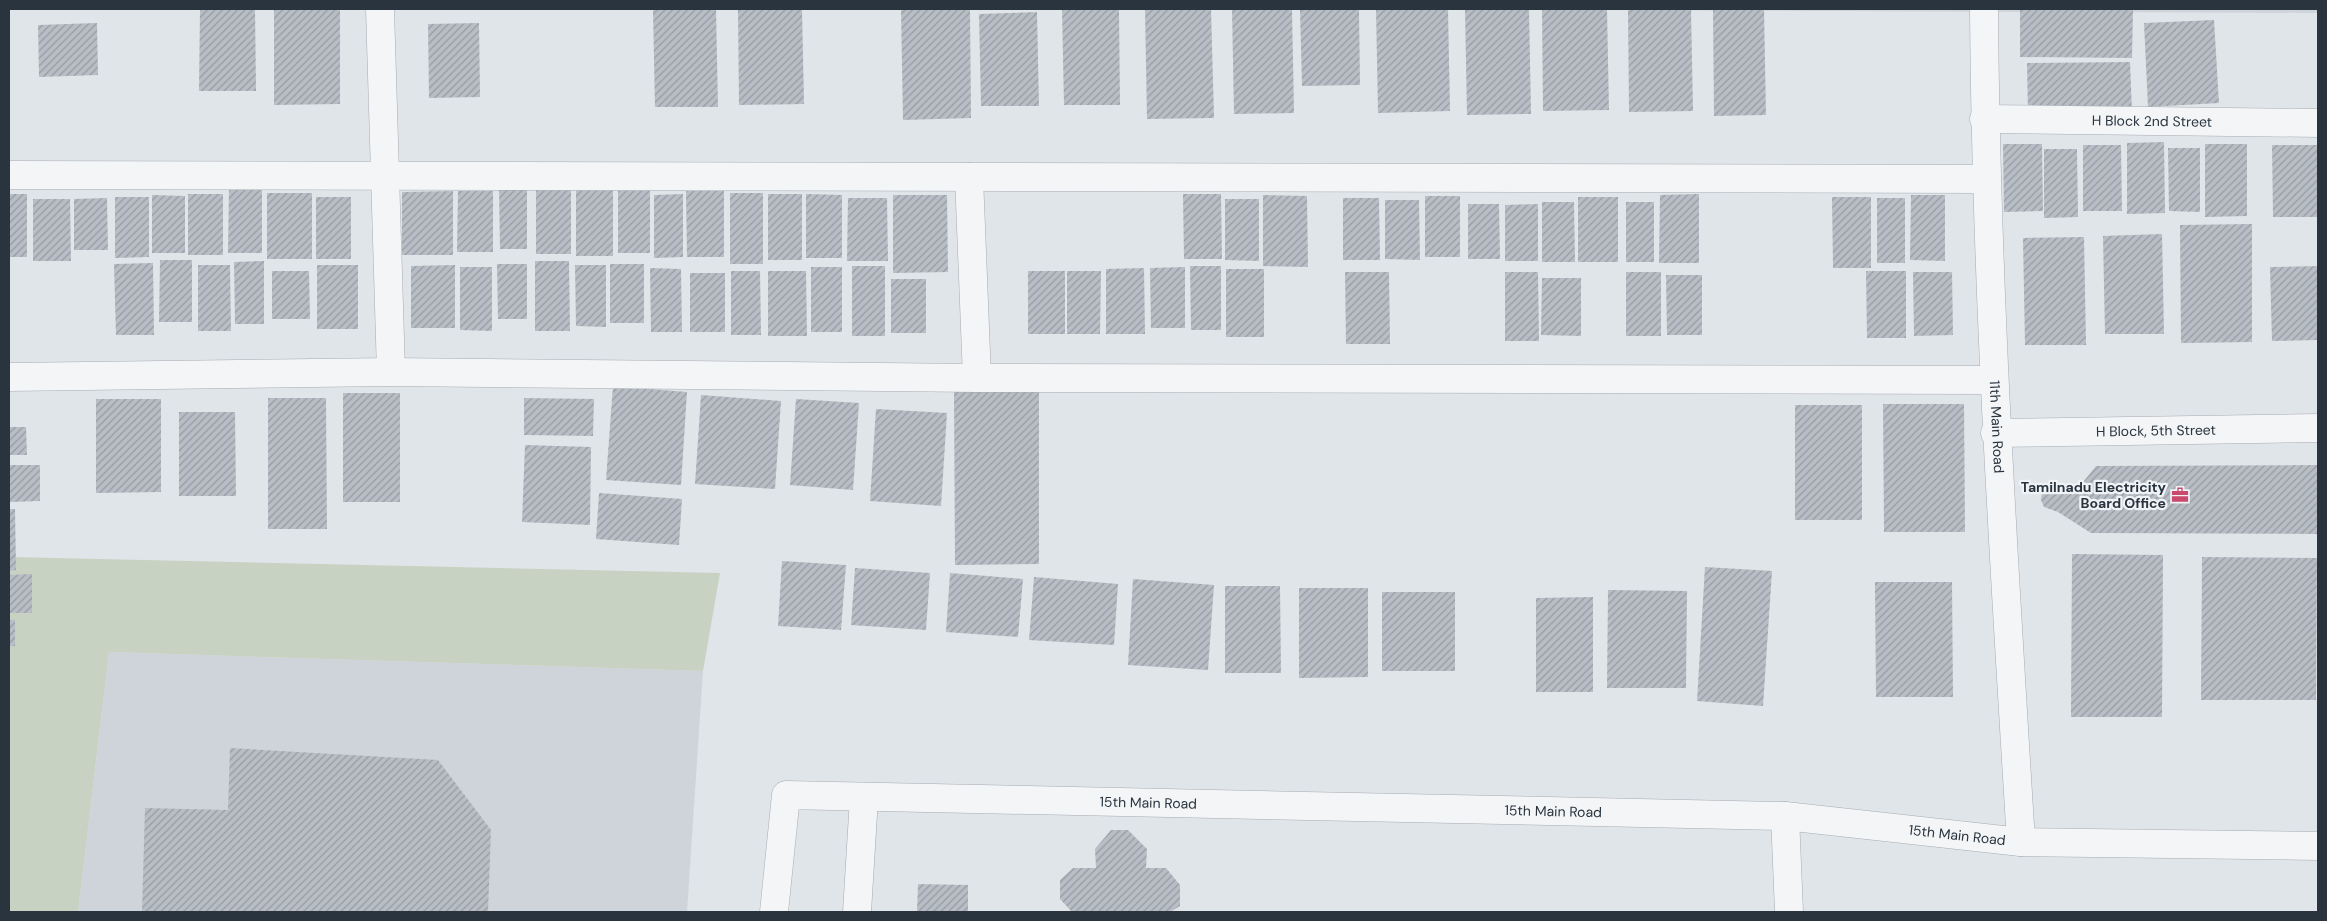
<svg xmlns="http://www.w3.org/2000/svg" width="2327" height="921" font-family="'DM Sans',sans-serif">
	<defs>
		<pattern id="building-hatch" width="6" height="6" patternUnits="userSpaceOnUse" patternTransform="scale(1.25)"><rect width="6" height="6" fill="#b8bec5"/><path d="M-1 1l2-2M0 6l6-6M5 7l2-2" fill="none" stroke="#969ba1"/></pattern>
	</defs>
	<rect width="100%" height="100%" fill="#e0e5e9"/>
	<g fill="#ced4da">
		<path d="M 1307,9 L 2318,9 L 2318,13 Z"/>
		<path d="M 109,652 L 703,671 L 687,912 L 78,912 Z"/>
	</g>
	<path fill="#c8d2c2" d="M 9,557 L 720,573 L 703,671 L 109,652 L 78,912 L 9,912 Z"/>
	<g fill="url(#building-hatch)">
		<path d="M 200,9 L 255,9 L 256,91 L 199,91 Z"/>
		<path d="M 274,9 L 340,9 L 340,104 L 274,105 Z"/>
		<path d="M 716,9 L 718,107 L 655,107 L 653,10 Z"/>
		<path d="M 738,9 L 802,9 L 804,104 L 739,105 Z"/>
		<path d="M 901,9 L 970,9 L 971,118 L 903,120 Z"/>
		<path d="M 1062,9 L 1119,9 L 1120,105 L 1064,105 Z"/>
		<path d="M 1145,9 L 1211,9 L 1214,118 L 1147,119 Z"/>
		<path d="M 1232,9 L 1292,9 L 1294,113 L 1234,114 Z"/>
		<path d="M 1300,9 L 1359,9 L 1360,85 L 1302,86 Z"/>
		<path d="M 1376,9 L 1448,9 L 1450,111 L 1378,113 Z"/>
		<path d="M 1465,9 L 1529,9 L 1531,114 L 1467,115 Z"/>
		<path d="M 1542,9 L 1607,9 L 1609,110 L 1543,111 Z"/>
		<path d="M 1628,9 L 1691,9 L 1693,111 L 1629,112 Z"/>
		<path d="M 1713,9 L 1764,9 L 1766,115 L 1714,116 Z"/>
		<path d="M 2020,9 L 2133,9 L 2132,58 L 2020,57 Z"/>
		<path d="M 1037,12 L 1039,106 L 981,106 L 979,14 Z"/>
		<path d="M 2214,20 L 2219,103 L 2148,107 L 2144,23 Z"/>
		<path d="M 97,23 L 98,75 L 39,77 L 38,25 Z"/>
		<path d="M 479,23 L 480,97 L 429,98 L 428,24 Z"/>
		<path d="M 2130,62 L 2132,112 L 2028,114 L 2027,63 Z"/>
		<path d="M 2164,142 L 2165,213 L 2127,214 L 2127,143 Z"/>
		<path d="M 2003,144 L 2042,144 L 2043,211 L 2004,212 Z"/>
		<path d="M 2205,144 L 2247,144 L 2247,216 L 2205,217 Z"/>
		<path d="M 2083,145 L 2121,145 L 2122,211 L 2083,211 Z"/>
		<path d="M 2272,145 L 2318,145 L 2318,217 L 2273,217 Z"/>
		<path d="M 2168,148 L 2200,148 L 2200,212 L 2169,211 Z"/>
		<path d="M 2044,149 L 2077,149 L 2078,217 L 2044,218 Z"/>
		<path d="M 229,184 L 262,184 L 262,253 L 228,253 Z"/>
		<path d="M 499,188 L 527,189 L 527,249 L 500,249 Z"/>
		<path d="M 650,188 L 650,253 L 618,253 L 618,189 Z"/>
		<path d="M 571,189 L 571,254 L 536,254 L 536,190 Z"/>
		<rect x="576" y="189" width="37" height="67"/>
		<path d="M 724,190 L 724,257 L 687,257 L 686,191 Z"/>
		<path d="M 453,191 L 453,255 L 402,255 L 402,192 Z"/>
		<path d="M 458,191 L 493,191 L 493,252 L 457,252 Z"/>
		<rect x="267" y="193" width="45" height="66"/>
		<rect x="730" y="193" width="33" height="71"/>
		<rect x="9" y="194" width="18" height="63"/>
		<rect x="188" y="194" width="35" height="61"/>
		<path d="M 683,194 L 683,257 L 654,258 L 654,195 Z"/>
		<rect x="768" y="194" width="34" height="66"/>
		<path d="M 806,194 L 842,195 L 842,258 L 806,258 Z"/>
		<path d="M 1183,194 L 1221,194 L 1222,259 L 1184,259 Z"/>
		<path d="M 1699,194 L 1699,263 L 1659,263 L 1660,195 Z"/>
		<path d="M 152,195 L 185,196 L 185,253 L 152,253 Z"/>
		<path d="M 893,195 L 947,195 L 948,272 L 893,273 Z"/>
		<path d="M 1263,195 L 1307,196 L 1308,267 L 1263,266 Z"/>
		<path d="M 1911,195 L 1945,195 L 1945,261 L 1910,260 Z"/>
		<rect x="1425" y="196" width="35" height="61"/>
		<path d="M 115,197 L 149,197 L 149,257 L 115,258 Z"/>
		<rect x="316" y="197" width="35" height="62"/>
		<rect x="1578" y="197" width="40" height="65"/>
		<path d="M 1832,197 L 1871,197 L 1871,268 L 1833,268 Z"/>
		<path d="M 107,198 L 108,250 L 74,250 L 74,199 Z"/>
		<path d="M 848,198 L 887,198 L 888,261 L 847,261 Z"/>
		<path d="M 1343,198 L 1379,198 L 1380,260 L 1343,260 Z"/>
		<rect x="1877" y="198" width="28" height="65"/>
		<path d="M 33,199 L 70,199 L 71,261 L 33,261 Z"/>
		<path d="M 1225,199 L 1259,199 L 1259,261 L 1225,260 Z"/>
		<path d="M 1385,200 L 1419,200 L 1420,260 L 1385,259 Z"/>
		<path d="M 1542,202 L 1574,202 L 1575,262 L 1542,262 Z"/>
		<rect x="1626" y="202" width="28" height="60"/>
		<path d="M 1468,204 L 1499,204 L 1500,259 L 1468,259 Z"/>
		<path d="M 1538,204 L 1538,261 L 1505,261 L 1505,205 Z"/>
		<path d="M 2252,224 L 2252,342 L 2181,343 L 2180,225 Z"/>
		<path d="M 2162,234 L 2164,334 L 2105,334 L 2103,236 Z"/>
		<path d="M 2084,237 L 2086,345 L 2025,345 L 2023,238 Z"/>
		<path d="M 160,260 L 192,260 L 192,322 L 159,322 Z"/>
		<path d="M 264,261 L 264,324 L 235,324 L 234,262 Z"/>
		<path d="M 535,261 L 569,261 L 570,331 L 535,331 Z"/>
		<path d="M 153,263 L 154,335 L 116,335 L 114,264 Z"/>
		<path d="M 497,264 L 527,264 L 527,319 L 498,319 Z"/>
		<rect x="610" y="264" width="34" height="59"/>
		<path d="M 198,265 L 230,265 L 231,331 L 198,331 Z"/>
		<rect x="317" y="265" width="41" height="64"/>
		<path d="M 455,265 L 455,328 L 411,328 L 411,266 Z"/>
		<path d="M 575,265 L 606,265 L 606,327 L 576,326 Z"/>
		<rect x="852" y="266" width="33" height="70"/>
		<path d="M 1190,266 L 1221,266 L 1221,330 L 1191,330 Z"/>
		<path d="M 2318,266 L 2318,340 L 2272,341 L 2270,267 Z"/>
		<path d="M 460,267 L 492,267 L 492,331 L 460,330 Z"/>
		<rect x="811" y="267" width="31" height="65"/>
		<path d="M 1185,267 L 1185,328 L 1151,328 L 1150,268 Z"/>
		<path d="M 650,268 L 681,269 L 682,332 L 651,332 Z"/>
		<path d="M 1144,268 L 1145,334 L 1106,334 L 1106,269 Z"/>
		<rect x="1226" y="269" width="38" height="68"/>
		<path d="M 272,271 L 309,271 L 310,319 L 272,319 Z"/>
		<path d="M 731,271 L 760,271 L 761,335 L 731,335 Z"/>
		<path d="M 768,271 L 806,271 L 807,336 L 768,336 Z"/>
		<rect x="1028" y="271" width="37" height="63"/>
		<path d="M 1067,271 L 1101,271 L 1100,334 L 1067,334 Z"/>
		<path d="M 1866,271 L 1906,271 L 1906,338 L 1867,338 Z"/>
		<path d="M 1345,272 L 1389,272 L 1390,344 L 1346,344 Z"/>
		<path d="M 1505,272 L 1538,272 L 1539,341 L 1505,341 Z"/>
		<rect x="1626" y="272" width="35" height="64"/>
		<path d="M 1913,272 L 1952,272 L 1953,335 L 1914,336 Z"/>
		<rect x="690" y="273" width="35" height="59"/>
		<path d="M 1666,275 L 1702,275 L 1702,335 L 1667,335 Z"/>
		<path d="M 1542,278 L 1581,278 L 1581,336 L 1541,335 Z"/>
		<rect x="891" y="279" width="35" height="54"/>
		<path d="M 613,386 L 687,392 L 681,485 L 606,480 Z"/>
		<path d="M 954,390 L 1039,390 L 1039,564 L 955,565 Z"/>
		<rect x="343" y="393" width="57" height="109"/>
		<path d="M 701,395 L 781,401 L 775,489 L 695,484 Z"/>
		<path d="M 268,398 L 326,398 L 327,529 L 268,529 Z"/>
		<path d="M 524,398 L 594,399 L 593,436 L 524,435 Z"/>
		<path d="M 96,399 L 161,399 L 161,492 L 96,493 Z"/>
		<path d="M 796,399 L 859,403 L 853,490 L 790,485 Z"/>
		<path d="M 1883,404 L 1964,404 L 1965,532 L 1884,532 Z"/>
		<rect x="1795" y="405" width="67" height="115"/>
		<path d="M 876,409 L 947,413 L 941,506 L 870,501 Z"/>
		<path d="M 179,412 L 235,412 L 236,496 L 179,496 Z"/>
		<path d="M 9,427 L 26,427 L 27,455 L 9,455 Z"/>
		<path d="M 525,445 L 591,447 L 590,525 L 522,522 Z"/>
		<path d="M 9,465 L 40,465 L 40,501 L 9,502 Z"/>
		<path d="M 2318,465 L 2318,534 L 2091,533 L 2058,512 L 2044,507 L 2041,500 L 2042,491 L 2075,489 L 2084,481 L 2096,466 Z"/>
		<path d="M 599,493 L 682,499 L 679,545 L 596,539 Z"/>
		<path d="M 9,509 L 15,509 L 16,570 L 9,571 Z"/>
		<path d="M 2072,554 L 2163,555 L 2162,717 L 2071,717 Z"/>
		<path d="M 2202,557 L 2317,558 L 2316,700 L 2201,700 Z"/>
		<path d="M 782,561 L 846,565 L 841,630 L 778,626 Z"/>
		<path d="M 1705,567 L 1772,571 L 1763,706 L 1697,701 Z"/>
		<path d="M 855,568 L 930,573 L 926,630 L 851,625 Z"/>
		<path d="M 950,573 L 1023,579 L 1018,637 L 946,632 Z"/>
		<path d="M 32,574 L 32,613 L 9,613 L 9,575 Z"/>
		<path d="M 1034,577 L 1118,584 L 1114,645 L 1029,640 Z"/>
		<path d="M 1133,579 L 1214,585 L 1208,670 L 1128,665 Z"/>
		<path d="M 1875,582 L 1952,582 L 1953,697 L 1876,697 Z"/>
		<path d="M 1225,586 L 1280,586 L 1281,673 L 1225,673 Z"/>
		<path d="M 1299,588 L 1368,588 L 1368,677 L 1299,678 Z"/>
		<path d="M 1608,590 L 1687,591 L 1686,688 L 1607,688 Z"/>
		<rect x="1382" y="592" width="73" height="79"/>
		<path d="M 1593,597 L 1593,692 L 1536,692 L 1536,598 Z"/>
		<rect x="9" y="620" width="6" height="26"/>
		<path d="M 230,748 L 438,760 L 491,830 L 488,912 L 142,912 L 145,808 L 228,810 Z"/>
		<path d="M 1111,830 L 1128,830 L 1147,849 L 1146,868 L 1166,868 L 1180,885 L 1180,906 L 1170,912 L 1072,912 L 1060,899 L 1060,880 L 1073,868 L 1096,868 L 1095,849 Z"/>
		<path d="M 918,884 L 968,885 L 968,912 L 917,912 Z"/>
	</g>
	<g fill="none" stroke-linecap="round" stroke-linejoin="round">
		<g stroke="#a5acb3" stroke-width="29">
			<g id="minor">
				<path d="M 380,9 L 391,372"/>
				<path id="s1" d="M 1984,9 C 1986,287 2004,565 2021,842"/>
				<path id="s2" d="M 1984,119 L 2318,123"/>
				<path d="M 9,175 L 1987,179"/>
				<path d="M 969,177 L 977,378"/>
				<path d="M 9,377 L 391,372 L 977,378 L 1994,380"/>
				<path id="s3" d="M 1995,433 L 2318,428"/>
				<path d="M 1785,816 L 1789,912"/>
				<path id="s4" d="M 774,912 L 786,795 L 1785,816 L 2021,842 L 2318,846"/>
				<path d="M 857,912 L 864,798"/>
			</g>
		</g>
		<use href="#minor" stroke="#f3f5f7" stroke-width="28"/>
	</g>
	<defs>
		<g id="office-bare" transform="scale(1.35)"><path d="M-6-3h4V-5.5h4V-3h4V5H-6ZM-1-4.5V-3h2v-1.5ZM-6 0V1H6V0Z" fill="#c94a6d" stroke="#f0f3f6" stroke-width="2.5" paint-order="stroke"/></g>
	</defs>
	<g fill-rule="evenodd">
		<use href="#office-bare" x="2180" y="495"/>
	</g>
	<g text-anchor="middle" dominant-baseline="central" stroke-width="4.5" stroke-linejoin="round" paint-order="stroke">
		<g font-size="14" fill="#29343f" stroke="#f0f3f6">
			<text stroke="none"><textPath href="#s2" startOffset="168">H Block 2nd Street</textPath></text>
			<text stroke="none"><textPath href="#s1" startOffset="418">11th Main Road</textPath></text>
			<text stroke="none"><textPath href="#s3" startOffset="161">H Block, 5th Street</textPath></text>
			<text stroke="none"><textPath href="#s4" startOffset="480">15th Main Road</textPath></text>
			<text stroke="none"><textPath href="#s4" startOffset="885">15th Main Road</textPath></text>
			<text stroke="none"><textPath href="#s4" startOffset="1290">15th Main Road</textPath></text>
		</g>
		<g font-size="14" font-weight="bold" fill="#29343f" stroke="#f0f3f6" text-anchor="end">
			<text x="2166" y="487">Tamilnadu Electricity<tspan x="2166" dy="16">Board Office</tspan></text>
		</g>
	</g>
	<rect width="2327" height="921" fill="none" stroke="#29343f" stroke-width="20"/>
</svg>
